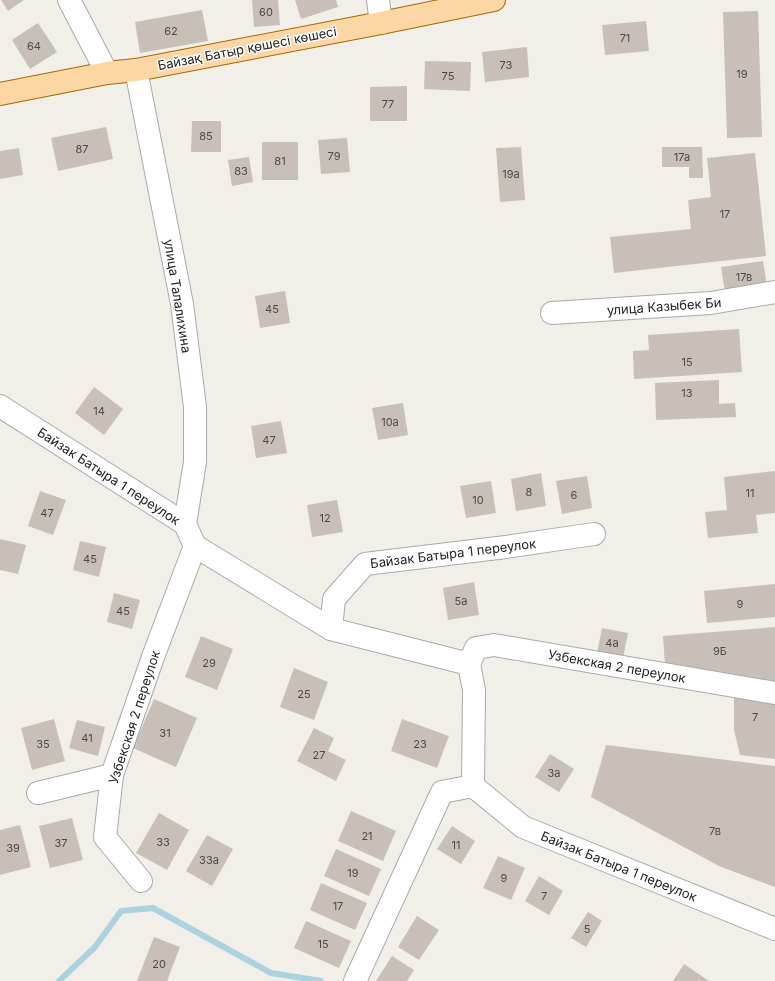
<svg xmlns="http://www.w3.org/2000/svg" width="775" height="981" font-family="Inter,sans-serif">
	<rect width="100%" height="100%" fill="#f2efe9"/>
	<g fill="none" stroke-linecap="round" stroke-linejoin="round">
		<path stroke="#aad3df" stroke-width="6" d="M 59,981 L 95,947 L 121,911 L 153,908 L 271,973 L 321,981"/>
	</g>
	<g fill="#c7bfb8">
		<path d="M 1,0 L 24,0 L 8,11 Z"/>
		<path d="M 252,0 L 278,0 L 280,25 L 254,27 Z"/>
		<path d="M 295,0 L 336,0 L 338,7 L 301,19 Z"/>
		<path d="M 202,10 L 208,41 L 140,53 L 135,22 Z"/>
		<path d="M 758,11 L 762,137 L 727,138 L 723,12 Z"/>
		<path d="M 646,21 L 649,51 L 605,55 L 602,25 Z"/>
		<path d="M 38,23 L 57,52 L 30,69 L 12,40 Z"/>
		<path d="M 527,47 L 529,77 L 485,82 L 482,52 Z"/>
		<path d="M 425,61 L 471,62 L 470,91 L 424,89 Z"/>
		<path d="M 407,86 L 407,121 L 370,121 L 370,87 Z"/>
		<path d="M 192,121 L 221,121 L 221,152 L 191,152 Z"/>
		<path d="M 106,127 L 113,159 L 58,171 L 51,138 Z"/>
		<path d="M 347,138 L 350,172 L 321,174 L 318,140 Z"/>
		<rect x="262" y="142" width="36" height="38"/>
		<path d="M 521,147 L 525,200 L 500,202 L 496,148 Z"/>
		<path d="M 662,147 L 702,147 L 703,178 L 689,178 L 689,167 L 662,167 Z"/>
		<path d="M 19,148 L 23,175 L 0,179 L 0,151 Z"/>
		<path d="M 755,153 L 766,256 L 614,273 L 610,237 L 691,229 L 688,200 L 711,197 L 707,158 Z"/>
		<path d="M 249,157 L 253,182 L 232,186 L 228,160 Z"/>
		<path d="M 763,261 L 767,286 L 725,292 L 721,267 Z"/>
		<path d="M 285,291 L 290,323 L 260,328 L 255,296 Z"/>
		<path d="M 739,329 L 742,372 L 634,379 L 633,351 L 649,350 L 648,335 Z"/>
		<path d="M 719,380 L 719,404 L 735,403 L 736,417 L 656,420 L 655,383 Z"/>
		<path d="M 94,387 L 123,409 L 104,435 L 75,413 Z"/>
		<path d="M 403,403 L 408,435 L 378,440 L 372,408 Z"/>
		<path d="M 281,421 L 287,453 L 256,458 L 251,426 Z"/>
		<path d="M 775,471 L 775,513 L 756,515 L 758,533 L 708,538 L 705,512 L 727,510 L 724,477 Z"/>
		<path d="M 541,473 L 546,506 L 516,511 L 511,479 Z"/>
		<path d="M 587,476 L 592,508 L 562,514 L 556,481 Z"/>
		<path d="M 491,481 L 496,513 L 466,518 L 460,486 Z"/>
		<path d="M 40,491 L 66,500 L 53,535 L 28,526 Z"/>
		<path d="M 337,500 L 343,532 L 312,537 L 307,505 Z"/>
		<path d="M 0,539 L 26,545 L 18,574 L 0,570 Z"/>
		<path d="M 80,541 L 106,547 L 99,577 L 73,570 Z"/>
		<path d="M 474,582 L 479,615 L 448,620 L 443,588 Z"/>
		<path d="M 775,584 L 775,617 L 707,623 L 704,591 Z"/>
		<path d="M 114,593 L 140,600 L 132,629 L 107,622 Z"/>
		<path d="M 775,627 L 775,684 L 665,666 L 663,636 Z"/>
		<path d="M 602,628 L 628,633 L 623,658 L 597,653 Z"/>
		<path d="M 201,636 L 233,649 L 217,690 L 185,677 Z"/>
		<path d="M 294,668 L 328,682 L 314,720 L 280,707 Z"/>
		<path d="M 734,696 L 775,704 L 775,759 L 740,755 L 734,730 Z"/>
		<path d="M 154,699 L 197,718 L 176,767 L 133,748 Z"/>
		<path d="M 54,719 L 65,761 L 32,770 L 21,728 Z"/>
		<path d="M 402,719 L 449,736 L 437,768 L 391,751 Z"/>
		<path d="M 77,720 L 105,727 L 98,756 L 69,748 Z"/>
		<path d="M 314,728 L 334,738 L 328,751 L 346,760 L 336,781 L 297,761 Z"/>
		<path d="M 606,745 L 775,766 L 775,887 L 719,866 L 591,797 Z"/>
		<path d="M 550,754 L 574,769 L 559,792 L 535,777 Z"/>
		<path d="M 351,811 L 396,831 L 383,861 L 338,841 Z"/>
		<path d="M 159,813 L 189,830 L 167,870 L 136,853 Z"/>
		<path d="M 72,818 L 83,860 L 50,868 L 39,826 Z"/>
		<path d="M 20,825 L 31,867 L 0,875 L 0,830 Z"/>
		<path d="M 452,826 L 475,841 L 461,864 L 437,849 Z"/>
		<path d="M 207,835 L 233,849 L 212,886 L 186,871 Z"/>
		<path d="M 336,849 L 381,869 L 369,896 L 324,876 Z"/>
		<path d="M 498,856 L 525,868 L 511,900 L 483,888 Z"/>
		<path d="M 539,876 L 563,891 L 549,915 L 525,901 Z"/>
		<path d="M 321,883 L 367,903 L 355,930 L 310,910 Z"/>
		<path d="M 588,912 L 602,921 L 586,947 L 571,938 Z"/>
		<path d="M 417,916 L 439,930 L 419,960 L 398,947 Z"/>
		<path d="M 306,921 L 351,941 L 339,968 L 294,948 Z"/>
		<path d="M 154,937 L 180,947 L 167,981 L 137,981 Z"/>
		<path d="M 392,956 L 414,970 L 407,981 L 376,981 Z"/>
		<path d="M 684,964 L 709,981 L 673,981 Z"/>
	</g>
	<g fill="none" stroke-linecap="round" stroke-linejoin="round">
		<g stroke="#a9a9a9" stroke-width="24">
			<g id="minor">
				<path d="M 69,0 L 107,73"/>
				<path d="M 378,0 L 381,23"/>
				<path d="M 136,70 L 182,304 L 195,407 L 195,462 L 185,524"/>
				<path d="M 552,313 L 711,303 L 775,292"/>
				<path d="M 0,406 L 185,524 L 195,546 L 331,629 L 469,664 L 474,690 L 473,786"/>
				<path d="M 331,629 L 334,599 L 365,564 L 506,547 L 594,534"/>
				<path d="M 469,664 L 476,648 L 494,645 L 775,693"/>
				<path d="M 38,793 L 112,775"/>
				<path d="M 141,881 L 105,837 L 112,775 L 153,657 L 195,546"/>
				<path d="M 355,981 L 442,792 L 473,786 L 523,827 L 775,929"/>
			</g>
		</g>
		<g stroke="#a06b00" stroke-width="24">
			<path id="major" d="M 0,94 L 107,73 L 136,70 L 381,23 L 494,0"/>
		</g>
		<use href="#minor" stroke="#fff" stroke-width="22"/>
		<use href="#major" stroke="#fcd6a4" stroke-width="22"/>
	</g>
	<g text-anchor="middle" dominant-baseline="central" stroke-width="3" stroke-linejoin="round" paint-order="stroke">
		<g font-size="11" fill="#4b4948">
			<text x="266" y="12">60</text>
			<text x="171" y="31">62</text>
			<text x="625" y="38">71</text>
			<text x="34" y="46">64</text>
			<text x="506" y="65">73</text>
			<text x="742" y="74">19</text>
			<text x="448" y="76">75</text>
			<text x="388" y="104">77</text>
			<text x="206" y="136">85</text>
			<text x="82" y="149">87</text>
			<text x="334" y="156">79</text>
			<text x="682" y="157">17а</text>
			<text x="280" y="161">81</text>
			<text x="241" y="171">83</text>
			<text x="511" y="174">19а</text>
			<text x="725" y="214">17</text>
			<text x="744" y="277">17в</text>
			<text x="272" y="309">45</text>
			<text x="687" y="362">15</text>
			<text x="687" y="393">13</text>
			<text x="99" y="411">14</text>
			<text x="390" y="422">10а</text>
			<text x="269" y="440">47</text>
			<text x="529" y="492">8</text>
			<text x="750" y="493">11</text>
			<text x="574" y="495">6</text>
			<text x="478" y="500">10</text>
			<text x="47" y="513">47</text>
			<text x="325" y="518">12</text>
			<text x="90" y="559">45</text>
			<text x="461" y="601">5а</text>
			<text x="740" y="604">9</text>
			<text x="123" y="611">45</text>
			<text x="612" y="643">4а</text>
			<text x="720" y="651">9Б</text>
			<text x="209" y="663">29</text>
			<text x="304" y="694">25</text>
			<text x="755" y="717">7</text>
			<text x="165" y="733">31</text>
			<text x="87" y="738">41</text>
			<text x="43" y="744">35</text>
			<text x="420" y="744">23</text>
			<text x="319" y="755">27</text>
			<text x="554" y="773">3а</text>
			<text x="715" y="831">7в</text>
			<text x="367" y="836">21</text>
			<text x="163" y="842">33</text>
			<text x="61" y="843">37</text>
			<text x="456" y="845">11</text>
			<text x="13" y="848">39</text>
			<text x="209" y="860">33а</text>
			<text x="353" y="873">19</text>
			<text x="504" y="878">9</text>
			<text x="544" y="896">7</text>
			<text x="338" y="906">17</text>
			<text x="587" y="929">5</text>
			<text x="323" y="944">15</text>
			<text x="159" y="964">20</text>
		</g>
		<g font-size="13" fill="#222" stroke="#fff">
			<text transform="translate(247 48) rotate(-11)">Байзақ Батыр қөшесі көшесі</text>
			<text transform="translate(178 296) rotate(81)">улица Талалихина</text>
			<text transform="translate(664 306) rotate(-4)">улица Казыбек Би</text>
			<text transform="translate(109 476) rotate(33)">Байзак Батыра 1 переулок</text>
			<text transform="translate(453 553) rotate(-7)">Байзак Батыра 1 переулок</text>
			<text transform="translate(617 666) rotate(10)">Узбекская 2 переулок</text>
			<text transform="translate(134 717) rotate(-72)">Узбекская 2 переулок</text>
			<text transform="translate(619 866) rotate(22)">Байзак Батыра 1 переулок</text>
		</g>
	</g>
</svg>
